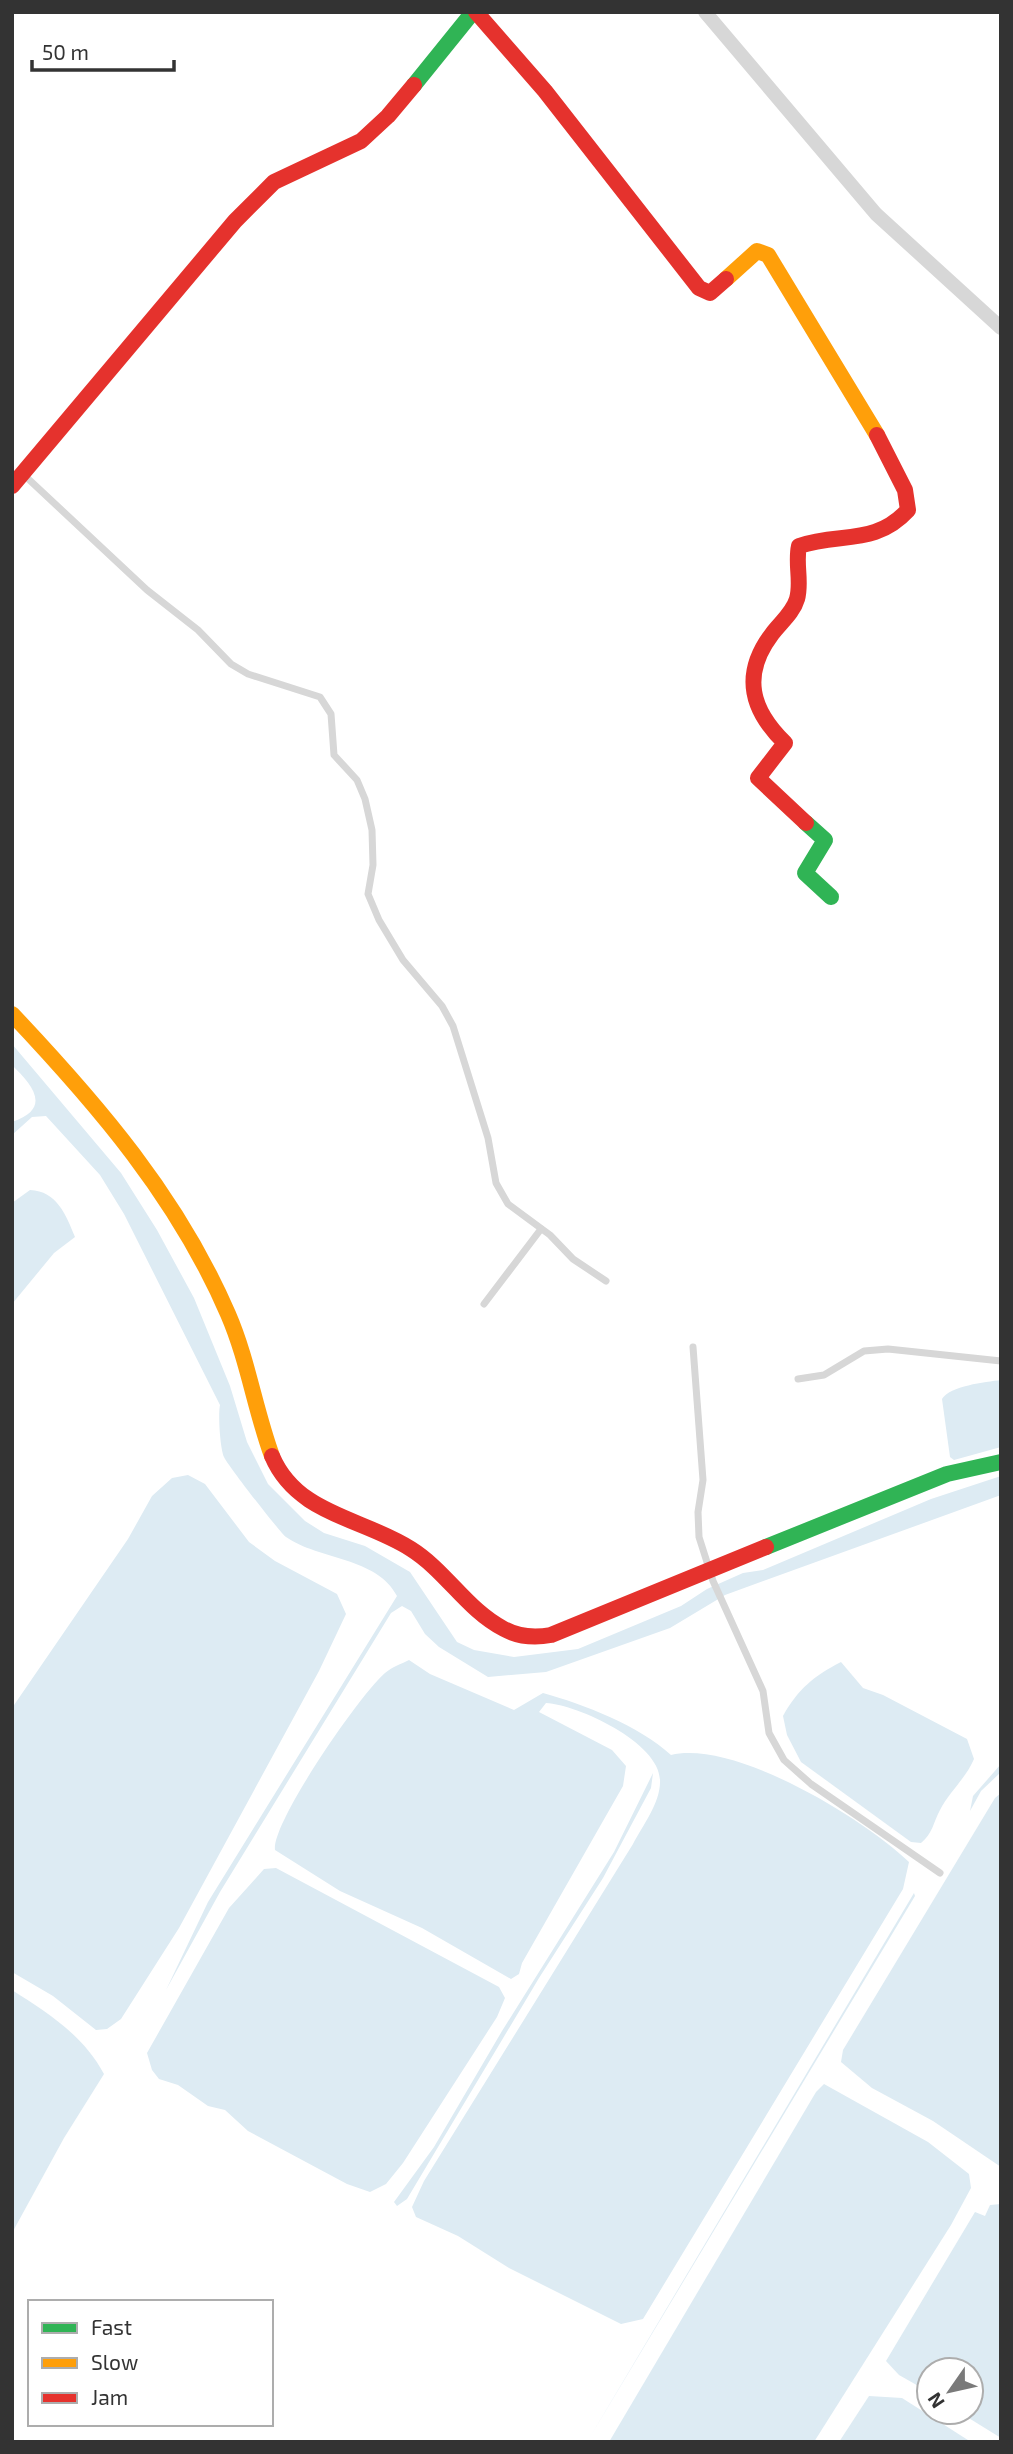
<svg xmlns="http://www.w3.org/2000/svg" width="1013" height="2454" font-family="'Exo 2',sans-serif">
	<rect width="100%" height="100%" fill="#fff"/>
	<g fill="#ddebf3">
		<path d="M 12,1044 L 121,1173 L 157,1230 L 194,1298 L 230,1386 L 247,1442 L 268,1484 L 305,1521 L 324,1533 L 365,1546 L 410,1572 L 457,1642 L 474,1650 L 514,1657 L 578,1649 L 681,1606 L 707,1589 L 743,1573 L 763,1570 L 931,1499 L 1001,1476 L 1001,1495 L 725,1595 L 670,1628 L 546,1672 L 488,1677 L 439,1647 L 425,1634 L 411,1611 L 402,1606 L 391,1613 L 220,1892 L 166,1990 L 208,1902 L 397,1596 C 377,1557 319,1560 286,1537 C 281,1534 226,1463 224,1457 C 220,1448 218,1414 220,1405 L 124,1214 L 100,1175 L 46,1116 L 32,1117 L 12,1135 L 12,1122 C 53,1108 32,1085 12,1065 Z"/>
		<path d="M 30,1190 C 57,1191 66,1215 75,1237 L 54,1253 L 12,1304 L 12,1203 Z"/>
		<path d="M 1001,1380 L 1001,1447 L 954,1460 L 950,1457 L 942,1399 C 950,1386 985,1382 1001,1380 Z"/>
		<path d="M 188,1475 L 205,1484 L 249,1542 L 275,1561 L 337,1594 L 346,1614 L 319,1671 L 179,1928 L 121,2019 L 107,2029 L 96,2030 L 53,1996 L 12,1972 L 12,1708 L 128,1539 L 152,1496 L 172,1478 Z"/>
		<path d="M 409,1660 L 430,1674 L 514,1710 L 543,1693 C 583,1704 640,1726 671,1755 C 735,1740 863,1818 909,1862 L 903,1889 L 643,2319 L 621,2324 L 509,2268 L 458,2236 L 416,2217 L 412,2207 L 424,2181 L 633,1844 C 643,1825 661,1802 660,1780 C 659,1742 578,1705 546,1703 L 539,1712 L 612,1750 L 626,1766 L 623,1786 L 522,1963 L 519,1974 L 511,1979 L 422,1928 L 340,1891 L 275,1850 C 271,1823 361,1693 385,1673 C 392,1667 401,1664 409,1660 Z"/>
		<path d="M 841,1662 L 863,1688 L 883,1695 L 967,1739 L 974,1759 C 966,1778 950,1791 940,1810 C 933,1823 933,1833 921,1843 L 911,1842 L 801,1762 L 787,1735 L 783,1716 C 798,1689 814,1676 841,1662 Z"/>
		<path d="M 1001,1764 L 1001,1772 L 981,1791 L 970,1811 L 973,1796 Z"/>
		<path d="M 653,1773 L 651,1788 L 603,1878 L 539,1978 L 407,2199 L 397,2206 L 394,2202 L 434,2147 L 502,2031 L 614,1852 Z"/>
		<path d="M 1001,1793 L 1001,2167 L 933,2121 L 872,2088 L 841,2062 L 843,2050 L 995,1798 Z"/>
		<path d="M 276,1868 L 499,1987 L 505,1998 L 497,2017 L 403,2163 L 386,2184 L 370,2192 L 347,2184 L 248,2131 L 225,2110 L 208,2106 L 178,2085 L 159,2079 L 152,2070 L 147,2053 L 229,1908 L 264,1869 Z"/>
		<path d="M 914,1893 L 915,1896 L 587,2442 Z"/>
		<path d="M 12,1990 C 48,2013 83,2035 104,2074 L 64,2138 L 12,2233 Z"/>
		<path d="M 824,2084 L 928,2142 L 969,2174 L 971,2188 L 951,2225 L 814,2442 L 609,2442 L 816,2092 Z"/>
		<path d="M 1001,2204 L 1001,2438 L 959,2412 L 971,2412 L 971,2370 L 929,2370 L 929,2392 L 899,2375 L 886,2361 L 975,2212 L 985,2216 L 990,2205 Z"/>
		<path d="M 869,2396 L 902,2398 L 971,2442 L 839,2442 Z"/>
	</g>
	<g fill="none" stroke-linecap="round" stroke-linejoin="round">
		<g stroke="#d7d7d7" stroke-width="7">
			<path d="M 23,474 L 147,590 L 198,630 L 231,664 L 248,674 L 320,697 L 331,714 L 334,755 L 357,780 L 365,799 L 372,830 L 373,865 L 368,894 L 379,920 L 403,960 L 442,1006 L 453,1026 L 488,1138 L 496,1183 L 508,1204 L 550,1235 L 573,1259 L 606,1281"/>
			<path d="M 484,1304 L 541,1229"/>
			<path d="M 693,1347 L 703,1480 L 698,1512 L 699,1537 L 713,1581 L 763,1691 L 769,1733 L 784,1760 L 811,1784 L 940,1873"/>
			<path d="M 798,1379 L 824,1375 L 864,1351 L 888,1349 L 1001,1361"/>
		</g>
		<path stroke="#d7d7d7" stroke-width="14" d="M 705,12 L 876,214 L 1001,328"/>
		<g stroke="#30b455" stroke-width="16">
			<path d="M 414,85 L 473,12"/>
			<path d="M 806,823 L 825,840 L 805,873 L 831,897"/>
			<path d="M 766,1547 L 947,1474 L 1001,1462"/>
		</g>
		<g stroke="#ff9f0a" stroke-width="16">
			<path d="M 726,279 L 757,251 L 768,255 L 877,435"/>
			<path d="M 12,1014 C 98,1105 178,1198 228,1314 C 248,1360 255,1410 272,1456"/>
		</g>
		<g stroke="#e5322d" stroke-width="16">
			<path d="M 476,12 L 545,91 L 699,288 L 710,293 L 726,279"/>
			<path d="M 12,486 L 235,221 L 274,182 L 361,141 L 388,116 L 414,85"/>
			<path d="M 806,823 L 758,778 L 785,743 C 751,710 741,675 772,634 C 780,623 793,613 797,599 C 802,582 795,564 799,546 C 840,532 875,546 908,510 L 905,490 L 877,435"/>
			<path d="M 272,1456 C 297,1515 363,1518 411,1549 C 446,1571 467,1610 504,1629 C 519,1637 535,1638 551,1635 L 766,1547"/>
		</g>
	</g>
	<rect width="1013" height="2454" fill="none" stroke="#333333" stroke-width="28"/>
	<rect x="28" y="2300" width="245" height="126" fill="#ffffff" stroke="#adadad" stroke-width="2"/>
	<rect x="42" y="2323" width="35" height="10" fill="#30b455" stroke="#adadad" stroke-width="2"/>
	<text x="91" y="2335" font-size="21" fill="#333333">Fast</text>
	<rect x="42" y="2358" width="35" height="10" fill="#ff9f0a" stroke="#adadad" stroke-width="2"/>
	<text x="91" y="2370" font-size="21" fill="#333333">Slow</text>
	<rect x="42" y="2393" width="35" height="10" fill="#e5322d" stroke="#adadad" stroke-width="2"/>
	<text x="91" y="2405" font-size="21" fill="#333333">Jam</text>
	<g transform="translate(950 2391) rotate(236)"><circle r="33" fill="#ffffff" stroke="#adadad" stroke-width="2"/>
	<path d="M0-5L12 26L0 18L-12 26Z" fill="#7a7a7a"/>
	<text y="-10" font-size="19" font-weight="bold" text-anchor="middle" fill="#333333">N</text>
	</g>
	<path d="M32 60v10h142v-10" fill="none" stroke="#333333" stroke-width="3.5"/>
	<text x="42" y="60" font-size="21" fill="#333333" stroke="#ffffff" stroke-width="5" paint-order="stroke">50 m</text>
</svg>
